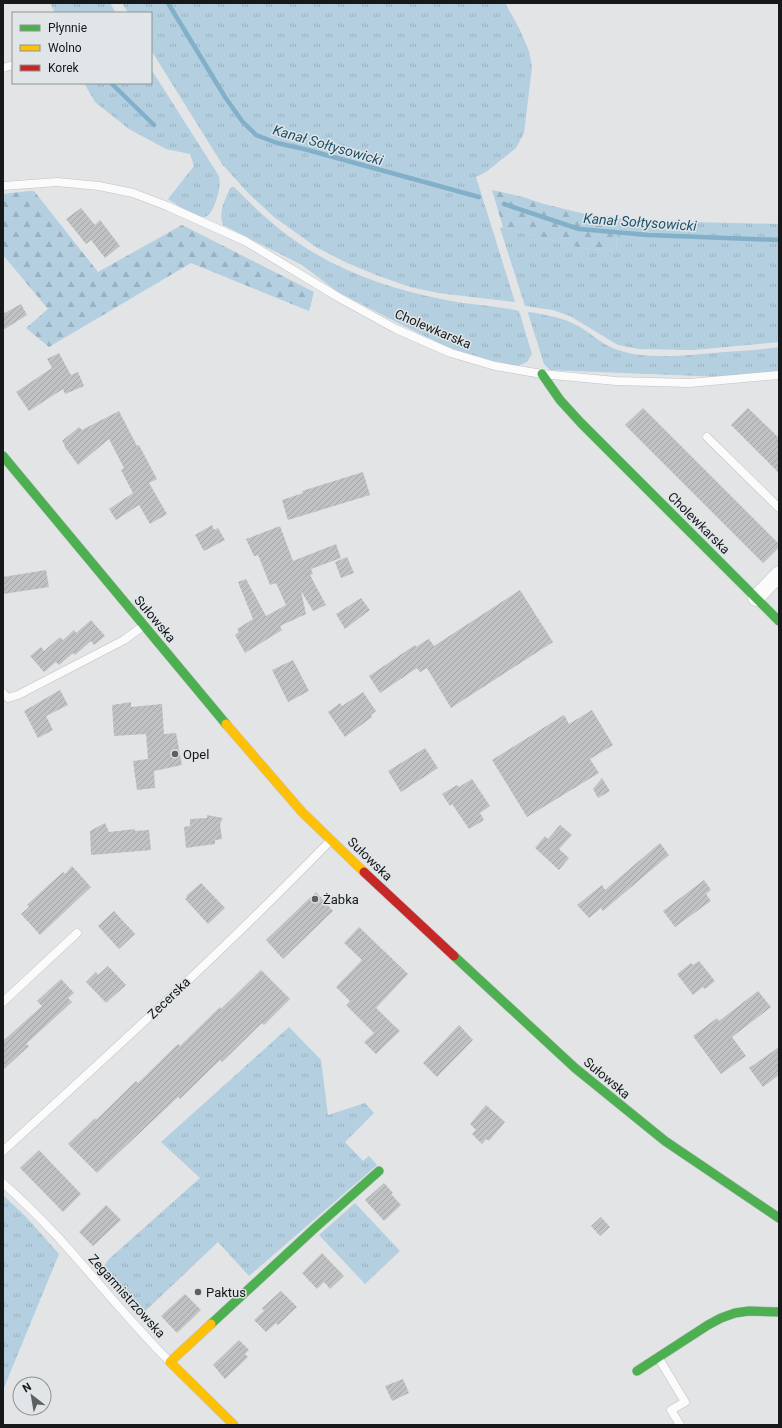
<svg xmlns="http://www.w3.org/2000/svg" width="782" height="1428" font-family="Roboto,sans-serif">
	<defs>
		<pattern id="grass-tufts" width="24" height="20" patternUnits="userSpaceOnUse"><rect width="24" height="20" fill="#b3cfe0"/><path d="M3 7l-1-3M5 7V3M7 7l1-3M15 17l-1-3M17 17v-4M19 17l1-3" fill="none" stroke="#99b1c0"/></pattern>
		<pattern id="forest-firs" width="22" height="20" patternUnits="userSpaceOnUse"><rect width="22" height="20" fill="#b3cfe0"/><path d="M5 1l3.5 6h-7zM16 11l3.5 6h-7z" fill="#99b1c0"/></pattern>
		<pattern id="building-hatch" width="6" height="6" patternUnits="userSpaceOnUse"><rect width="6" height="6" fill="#c0c1c3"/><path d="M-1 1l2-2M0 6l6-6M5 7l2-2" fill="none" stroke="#a4a5a7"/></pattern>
	</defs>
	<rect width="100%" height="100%" fill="#e2e4e6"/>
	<g fill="url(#grass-tufts)">
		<path d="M 50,3 L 110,3 L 116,13 L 55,13 Z"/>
		<path d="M 122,3 L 505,3 L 519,28 L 529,51 L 532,67 L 524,133 L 516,148 L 486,172 L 476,177 L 515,302 L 438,293 L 410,287 L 376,275 L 345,262 L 316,247 L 274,217 L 248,193 L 222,164 L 151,50 L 151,13 L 128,13 Z"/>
		<path d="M 151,69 L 219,176 C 221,186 218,195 215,204 C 213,208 210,215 205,217 C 197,219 176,204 168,199 L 194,166 L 190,154 L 166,149 L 129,129 L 95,102 L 84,83 L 151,83 Z"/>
		<path d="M 232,187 L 234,187 C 246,199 258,211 271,222 C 319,264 380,287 441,299 C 467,305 494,305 519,311 L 532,354 L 527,362 L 518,366 L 494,361 L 449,348 L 404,326 L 338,292 L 302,265 L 223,225 C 218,212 225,200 230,188 Z"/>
		<path d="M 618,218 L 649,221 L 779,224 L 779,342 L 693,350 L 639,349 L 618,345 L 570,316 L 553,310 L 525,306 L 500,228 L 503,227 L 581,248 L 616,251 Z"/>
		<path d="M 529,312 C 546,315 563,317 578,326 C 591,333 601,344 615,349 C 647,361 690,355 724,352 C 742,351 761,350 779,347 L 779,371 L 724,377 L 550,370 L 544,364 L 528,313 Z"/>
		<path d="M 289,1027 L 321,1060 L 328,1115 L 365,1103 L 374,1113 L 345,1142 L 363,1161 L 369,1156 L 377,1165 L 249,1276 L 218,1242 L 141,1315 L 136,1314 L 100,1272 L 109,1259 L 200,1178 L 161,1142 Z"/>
		<path d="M 3,1195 L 27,1218 L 59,1254 L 3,1390 Z"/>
		<path d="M 355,1203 L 400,1251 L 365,1284 L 319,1235 Z"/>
	</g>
	<g fill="url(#forest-firs)">
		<path d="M 492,190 L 523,197 L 544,204 L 585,214 L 618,218 L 616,251 L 581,248 L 503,227 Z"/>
		<path d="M 29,191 L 34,191 L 98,272 L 182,225 L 314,292 L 309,311 L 191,263 L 49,347 L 26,328 L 48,309 L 3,255 L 3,194 Z"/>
	</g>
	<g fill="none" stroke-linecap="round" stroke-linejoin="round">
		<g stroke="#82b0c9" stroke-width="4.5">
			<path d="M 168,3 L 225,97 L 242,121 L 256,135 L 277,143 L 304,149 L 479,197"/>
			<path d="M 111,83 L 154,125"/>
			<path d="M 504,204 L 579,229 L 648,235 L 779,240"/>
		</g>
	</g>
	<g fill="url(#building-hatch)">
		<path d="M 81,208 L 95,225 L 100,220 L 120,246 L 105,258 L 91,240 L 86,244 L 66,219 Z"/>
		<path d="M 21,304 L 27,315 L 3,330 L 3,314 Z"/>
		<path d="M 59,353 L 71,375 L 78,372 L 84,386 L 65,394 L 63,389 L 29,411 L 16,392 L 52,368 L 47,359 Z"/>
		<path d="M 643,408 L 779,544 L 779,547 L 763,563 L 625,425 Z"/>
		<path d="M 748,408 L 779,438 L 779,473 L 731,425 Z"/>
		<path d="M 119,411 L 137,446 L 139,445 L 157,479 L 149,483 L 167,514 L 150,524 L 139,505 L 116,520 L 109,509 L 133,493 L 121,470 L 124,468 L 109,439 L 78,465 L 64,446 L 65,445 L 62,441 L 79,427 L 82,430 Z"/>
		<path d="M 363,472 L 370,495 L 288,520 L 282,500 L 303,493 L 302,491 Z"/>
		<path d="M 212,525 L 214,530 L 218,528 L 225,540 L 204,551 L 195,535 Z"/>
		<path d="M 280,526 L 293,561 L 336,544 L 341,558 L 311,569 L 313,574 L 310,575 L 326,605 L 313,611 L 301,591 L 306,614 L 280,626 L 282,630 L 245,653 L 235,635 L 239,632 L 237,629 L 253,619 L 238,582 L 246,579 L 266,616 L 286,605 L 276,583 L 270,585 L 258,555 L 254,556 L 246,539 Z"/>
		<path d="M 347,557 L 354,573 L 341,578 L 335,562 Z"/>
		<path d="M 46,570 L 49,587 L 3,594 L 3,577 Z"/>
		<path d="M 520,590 L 553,642 L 451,708 L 427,668 L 420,672 L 417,668 L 380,693 L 369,676 L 415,645 L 416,647 L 425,641 L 429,639 L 434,646 Z"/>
		<path d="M 361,598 L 370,610 L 345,629 L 336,614 Z"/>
		<path d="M 91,620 L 105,636 L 94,645 L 91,641 L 75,655 L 73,653 L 59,665 L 56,662 L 44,672 L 30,656 L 41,647 L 44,651 L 60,637 L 63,640 L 74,630 L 76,633 Z"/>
		<path d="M 293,660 L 309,691 L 288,702 L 272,670 Z"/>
		<path d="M 60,690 L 68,705 L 46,716 L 53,730 L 38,738 L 24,711 Z"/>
		<path d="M 363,692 L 376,711 L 371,715 L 372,717 L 345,737 L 328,712 L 340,703 L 342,706 Z"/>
		<path d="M 131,702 L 131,707 L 162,704 L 164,734 L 176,733 L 182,765 L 154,771 L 155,788 L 137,790 L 133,761 L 148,759 L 146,734 L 114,736 L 112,705 Z"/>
		<path d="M 592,710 L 613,745 L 590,759 L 599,773 L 527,817 L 492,760 L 564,715 L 569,724 Z"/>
		<path d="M 425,748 L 438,768 L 401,792 L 388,771 Z"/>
		<path d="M 602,778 L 610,791 L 598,798 L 593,789 Z"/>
		<path d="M 472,779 L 490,806 L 480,813 L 484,820 L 469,829 L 452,804 L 450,806 L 442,794 L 457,785 L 459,787 Z"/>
		<path d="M 207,815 L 223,818 L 220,824 L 222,839 L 215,840 L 215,844 L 186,848 L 184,827 L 190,826 L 190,819 L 207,818 Z"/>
		<path d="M 105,823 L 109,832 L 135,829 L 135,831 L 149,830 L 151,850 L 91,855 L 90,831 Z"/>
		<path d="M 560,825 L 572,835 L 559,849 L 569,858 L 559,870 L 535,848 L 545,836 L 548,839 Z"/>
		<path d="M 660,843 L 669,855 L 603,911 L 601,908 L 589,918 L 577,905 L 602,885 L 605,890 Z"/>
		<path d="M 72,866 L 91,887 L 40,935 L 21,914 L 29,907 L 27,905 L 42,891 L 63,872 L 65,874 Z"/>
		<path d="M 704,880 L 711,890 L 706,894 L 711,901 L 675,927 L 663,911 Z"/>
		<path d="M 201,883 L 225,908 L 208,924 L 185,899 L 187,897 L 186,896 Z"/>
		<path d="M 316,892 L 333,911 L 283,959 L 266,940 Z"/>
		<path d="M 114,911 L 135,934 L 119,949 L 98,926 Z"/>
		<path d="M 359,927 L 408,974 L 376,1008 L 400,1031 L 376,1054 L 364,1042 L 374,1033 L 346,1005 L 350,1001 L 336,987 L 362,960 L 344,943 Z"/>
		<path d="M 699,961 L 715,981 L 705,989 L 703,987 L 693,995 L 677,974 L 691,963 L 693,965 Z"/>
		<path d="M 108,966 L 126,985 L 106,1003 L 86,982 L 96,972 L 98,975 Z"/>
		<path d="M 261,970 L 290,999 L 264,1025 L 262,1023 L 222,1062 L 220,1060 L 180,1099 L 178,1097 L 97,1173 L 68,1144 L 95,1118 L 96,1120 L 136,1081 L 138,1083 L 178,1044 L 180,1046 L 220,1007 L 221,1009 Z"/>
		<path d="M 61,979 L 74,993 L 68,998 L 72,1002 L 26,1044 L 29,1046 L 3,1070 L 3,1041 L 42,1006 L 37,1001 Z"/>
		<path d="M 758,991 L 771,1007 L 732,1037 L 746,1056 L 721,1074 L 693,1036 L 717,1018 L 719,1021 Z"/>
		<path d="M 459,1025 L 473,1040 L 437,1077 L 423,1063 Z"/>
		<path d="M 779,1047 L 779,1075 L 763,1087 L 749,1068 Z"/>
		<path d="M 486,1105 L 505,1122 L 489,1141 L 486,1139 L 482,1144 L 472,1134 L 476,1130 L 470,1124 Z"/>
		<path d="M 39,1150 L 81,1194 L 63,1212 L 20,1168 Z"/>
		<path d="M 384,1183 L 393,1193 L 391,1194 L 401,1205 L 384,1221 L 365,1200 Z"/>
		<path d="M 106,1205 L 121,1220 L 93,1246 L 79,1232 Z"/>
		<path d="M 601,1217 L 610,1227 L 600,1236 L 591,1226 Z"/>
		<path d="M 322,1253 L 344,1276 L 330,1289 L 324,1282 L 317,1289 L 302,1273 Z"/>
		<path d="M 281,1291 L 297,1307 L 278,1325 L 276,1323 L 266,1332 L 254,1320 L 264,1311 L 262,1308 Z"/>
		<path d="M 185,1294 L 201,1310 L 177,1333 L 161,1316 Z"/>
		<path d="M 239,1340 L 249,1350 L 245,1354 L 248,1357 L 225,1379 L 213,1365 Z"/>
		<path d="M 403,1379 L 409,1393 L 392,1401 L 385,1386 Z"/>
	</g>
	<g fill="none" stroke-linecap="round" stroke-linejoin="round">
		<g stroke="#bfc1c3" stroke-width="9">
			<g id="lane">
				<path d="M 3,68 L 13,65"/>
				<path d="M 3,186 L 57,182 L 99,186 L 133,193 L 167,206 L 245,241 L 338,297 L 396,329 L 451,353 L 495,366 L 542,374 L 616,381 L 689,383 L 779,375"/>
				<path d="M 707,437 L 779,508"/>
				<path d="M 3,693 L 8,698 L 18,695 L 124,640 L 143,626"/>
				<path d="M 3,1002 L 77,933"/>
				<path d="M 3,1151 C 114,1050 225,949 330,841"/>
				<path d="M 3,1183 C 22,1200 40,1218 58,1237 C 95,1278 130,1322 170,1362"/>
				<path d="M 658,1357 L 685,1402 L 671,1410 L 680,1425"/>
			</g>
		</g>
		<g stroke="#bfc1c3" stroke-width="17">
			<path id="street" d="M 756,598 L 779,574"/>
		</g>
		<g stroke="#bfc1c3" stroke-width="10">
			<g id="fast">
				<path d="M 542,374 L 560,400 L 581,423 L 779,621"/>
				<path d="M 3,456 L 226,724"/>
				<path d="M 454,956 L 575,1068 L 665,1141 L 779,1218"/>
				<path d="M 211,1324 L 316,1227 L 379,1171"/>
				<path d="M 637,1371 L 708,1325 L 721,1318 L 735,1313 L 749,1311 L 779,1312"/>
			</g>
		</g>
		<g stroke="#bfc1c3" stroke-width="10">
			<g id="slow">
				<path d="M 226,724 L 302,812 L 364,872"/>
				<path d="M 211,1324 L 170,1362 L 234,1425"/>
			</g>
		</g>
		<g stroke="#bfc1c3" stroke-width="10">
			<path id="jam" d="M 364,872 L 454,956"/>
		</g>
		<use href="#lane" stroke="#fbfbfb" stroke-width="8"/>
		<use href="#street" stroke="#fbfbfb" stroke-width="16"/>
		<use href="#fast" stroke="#4caf50" stroke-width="9"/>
		<use href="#slow" stroke="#ffc107" stroke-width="9"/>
		<use href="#jam" stroke="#c62828" stroke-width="9"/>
	</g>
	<g fill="#5d5f61" stroke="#e0e5e8" stroke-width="1.5">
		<circle cx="175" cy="754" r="4"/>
		<circle cx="315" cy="899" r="4"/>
		<circle cx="198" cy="1292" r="4"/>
	</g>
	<g text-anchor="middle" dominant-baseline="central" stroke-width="3" stroke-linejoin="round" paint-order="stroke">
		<g font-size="13" fill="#161819" stroke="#e0e5e8">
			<text transform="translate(433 329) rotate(23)">Cholewkarska</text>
			<text transform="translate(699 523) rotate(45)">Cholewkarska</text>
			<text transform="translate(155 619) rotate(50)">Sułowska</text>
			<text transform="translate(370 859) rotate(44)">Sułowska</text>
			<text transform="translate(169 998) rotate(-44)">Zecerska</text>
			<text transform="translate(607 1078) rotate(40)">Sułowska</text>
			<text transform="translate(127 1296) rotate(48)">Zegarmistrzowska</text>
		</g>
		<g font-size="13" fill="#161819" stroke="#e0e5e8" text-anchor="start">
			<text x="183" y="754">Opel</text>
			<text x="323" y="899">Żabka</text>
			<text x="206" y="1292">Paktus</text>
		</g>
		<g font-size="14" font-style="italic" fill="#1d506a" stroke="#e0e5e8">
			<text transform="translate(328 145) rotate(16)">Kanał Sołtysowicki</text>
			<text transform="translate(640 222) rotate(4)">Kanał Sołtysowicki</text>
		</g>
	</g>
	<rect width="782" height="1428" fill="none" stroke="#161819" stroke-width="8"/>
	<rect x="12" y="12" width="140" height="72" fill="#e0e5e8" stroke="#8f9395"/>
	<rect x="20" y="25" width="20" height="6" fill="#4caf50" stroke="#8f9395"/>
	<text x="48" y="32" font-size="12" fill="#161819">Płynnie</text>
	<rect x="20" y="45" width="20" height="6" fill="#ffc107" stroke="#8f9395"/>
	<text x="48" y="52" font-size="12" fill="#161819">Wolno</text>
	<rect x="20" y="65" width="20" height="6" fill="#c62828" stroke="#8f9395"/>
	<text x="48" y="72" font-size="12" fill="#161819">Korek</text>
	<g transform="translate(32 1396) rotate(329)"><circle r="19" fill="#e0e5e8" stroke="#8f9395"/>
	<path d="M0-3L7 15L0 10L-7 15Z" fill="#5d5f61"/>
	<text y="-6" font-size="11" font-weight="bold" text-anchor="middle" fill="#161819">N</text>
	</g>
</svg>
